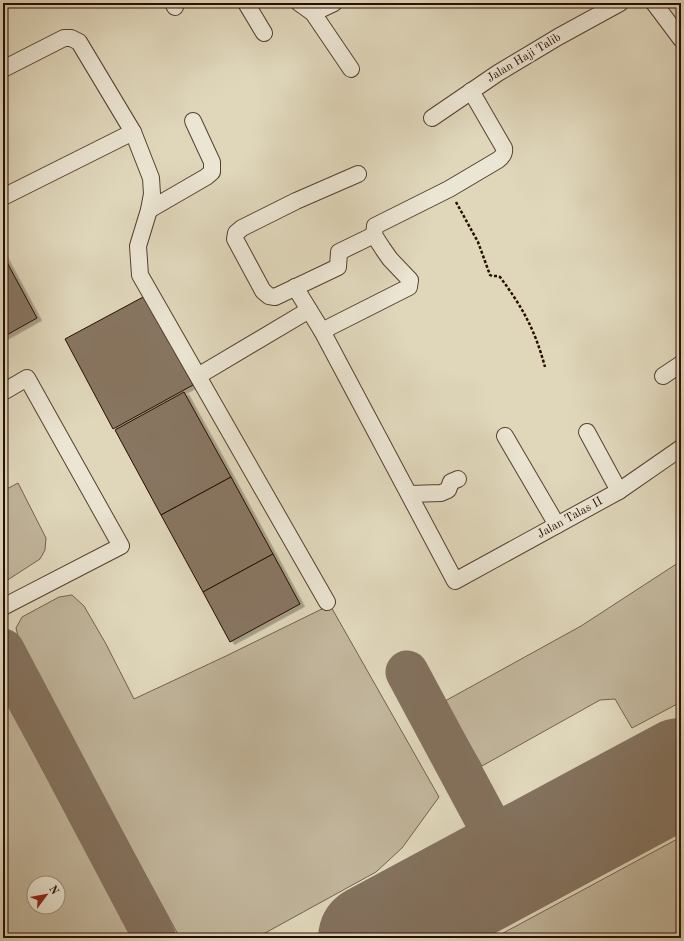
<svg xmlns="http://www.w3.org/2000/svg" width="684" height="941" font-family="'Old Standard TT',serif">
	<defs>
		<filter id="shadow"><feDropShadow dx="4.5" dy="2.5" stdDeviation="0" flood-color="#0004"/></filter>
	</defs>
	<rect width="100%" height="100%" fill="#e0d7bb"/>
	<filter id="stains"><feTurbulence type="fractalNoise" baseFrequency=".005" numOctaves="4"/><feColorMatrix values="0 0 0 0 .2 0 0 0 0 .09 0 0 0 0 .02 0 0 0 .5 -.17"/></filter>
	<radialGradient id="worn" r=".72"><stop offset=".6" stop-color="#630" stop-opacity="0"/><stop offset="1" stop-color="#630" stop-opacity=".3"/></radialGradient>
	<g fill="#c1b59b" stroke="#74614e" fill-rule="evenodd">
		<path d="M 18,483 L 46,538 L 45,550 L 40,559 L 6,581 L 3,580 L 3,491 Z"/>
		<path d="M 681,561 L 681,702 L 632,728 L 615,699 L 600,700 L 482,766 L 445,701 L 581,626 Z"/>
		<path d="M 72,595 L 84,606 L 106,644 L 134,699 L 226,656 L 330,605 L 439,797 L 402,848 L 376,872 L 256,938 L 180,938 L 20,644 L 16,628 L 22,617 L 59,597 Z"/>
		<path d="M 3,697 L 135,938 L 3,938 ZM 34,883 L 58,883 L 58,907 L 34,907 Z"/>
		<path d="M 681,837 L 681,938 L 494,938 Z"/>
	</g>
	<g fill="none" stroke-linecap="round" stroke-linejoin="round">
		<g stroke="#84725e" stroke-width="43">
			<path d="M 3,650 L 155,938"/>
			<path d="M 407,672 L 510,864"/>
		</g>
		<path stroke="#84725e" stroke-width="108" d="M 372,938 L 681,772"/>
	</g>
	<g fill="#887662" stroke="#280d01" filter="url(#shadow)">
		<path d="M 3,255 L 37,318 L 3,337 Z"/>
		<path d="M 145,296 L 193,385 L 113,429 L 65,339 Z"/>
		<path d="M 184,392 L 231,477 L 161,515 L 115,430 Z"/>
		<path d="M 231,477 L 273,554 L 203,592 L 161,515 Z"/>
		<path d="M 273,554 L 300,604 L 230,642 L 203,592 Z"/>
	</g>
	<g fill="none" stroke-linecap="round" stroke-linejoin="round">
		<g stroke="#564030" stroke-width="18">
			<g id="minor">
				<path d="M 173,3 L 175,7"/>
				<path d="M 246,3 L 264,33"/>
				<path d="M 299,3 L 313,13 L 351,69"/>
				<path d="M 654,3 L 681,39"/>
				<path d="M 313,13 L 334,3"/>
				<path d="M 3,69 L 64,38 L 71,38 L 79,42 L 133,132 L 151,178 L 152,194 L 149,210 L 138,246 L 140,275 L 327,602"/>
				<path d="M 432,118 L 498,73 L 558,37 L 620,3"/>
				<path d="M 358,174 L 296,201 L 242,228 L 236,233 L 235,239 L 263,291 L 269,296 L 275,297 L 338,267 L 339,252 L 374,235"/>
				<path d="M 3,197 L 133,132"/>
				<path d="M 149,210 L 206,177 L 212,172 L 212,162 L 193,121"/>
				<path d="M 295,287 L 322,331 L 455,581 L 619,491 L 681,448"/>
				<path d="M 322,331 L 409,287 L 410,280 L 390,259 L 383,249 L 374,235 L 375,226 L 449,189 L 498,160 C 502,157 505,154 504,148 L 471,91"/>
				<path d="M 198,376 L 309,310"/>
				<path d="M 663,376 L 681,364"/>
				<path d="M 3,392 L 27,378 L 121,546 L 3,607"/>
				<path d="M 587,432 L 619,491"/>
				<path d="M 505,436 L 557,525"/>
				<path d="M 409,494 L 441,493 L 448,490 L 451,482 L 458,479"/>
			</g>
		</g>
		<path stroke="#280d01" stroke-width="2.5" stroke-dasharray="3 2" stroke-linecap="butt" d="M 456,202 L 478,242 L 490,275 L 492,276 L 497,276 L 500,277 C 523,308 535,330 545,367"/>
		<use href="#minor" stroke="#ebe5d3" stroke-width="16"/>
	</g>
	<g text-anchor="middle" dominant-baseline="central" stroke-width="4" stroke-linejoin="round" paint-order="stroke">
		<g font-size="12" fill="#280d01" stroke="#ebe5d3">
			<text transform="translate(524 58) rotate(-31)">Jalan Haji Talib</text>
			<text transform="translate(570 518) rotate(-29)">Jalan Talas II</text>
		</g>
	</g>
	<rect width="684" height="941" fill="none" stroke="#e0d7bb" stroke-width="16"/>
	<rect x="4" y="4" width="676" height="933" fill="none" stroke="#280d01" stroke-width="2"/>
	<rect x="8" y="8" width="668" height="925" fill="none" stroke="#280d01"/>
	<g transform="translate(46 895) rotate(58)"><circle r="19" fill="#ebe5d3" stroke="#9d8f7f"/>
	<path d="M0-3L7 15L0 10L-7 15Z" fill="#8f2418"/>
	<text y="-6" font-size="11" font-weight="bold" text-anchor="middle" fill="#280d01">N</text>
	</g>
	<rect width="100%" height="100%" filter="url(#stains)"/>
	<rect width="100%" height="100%" fill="url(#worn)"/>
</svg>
